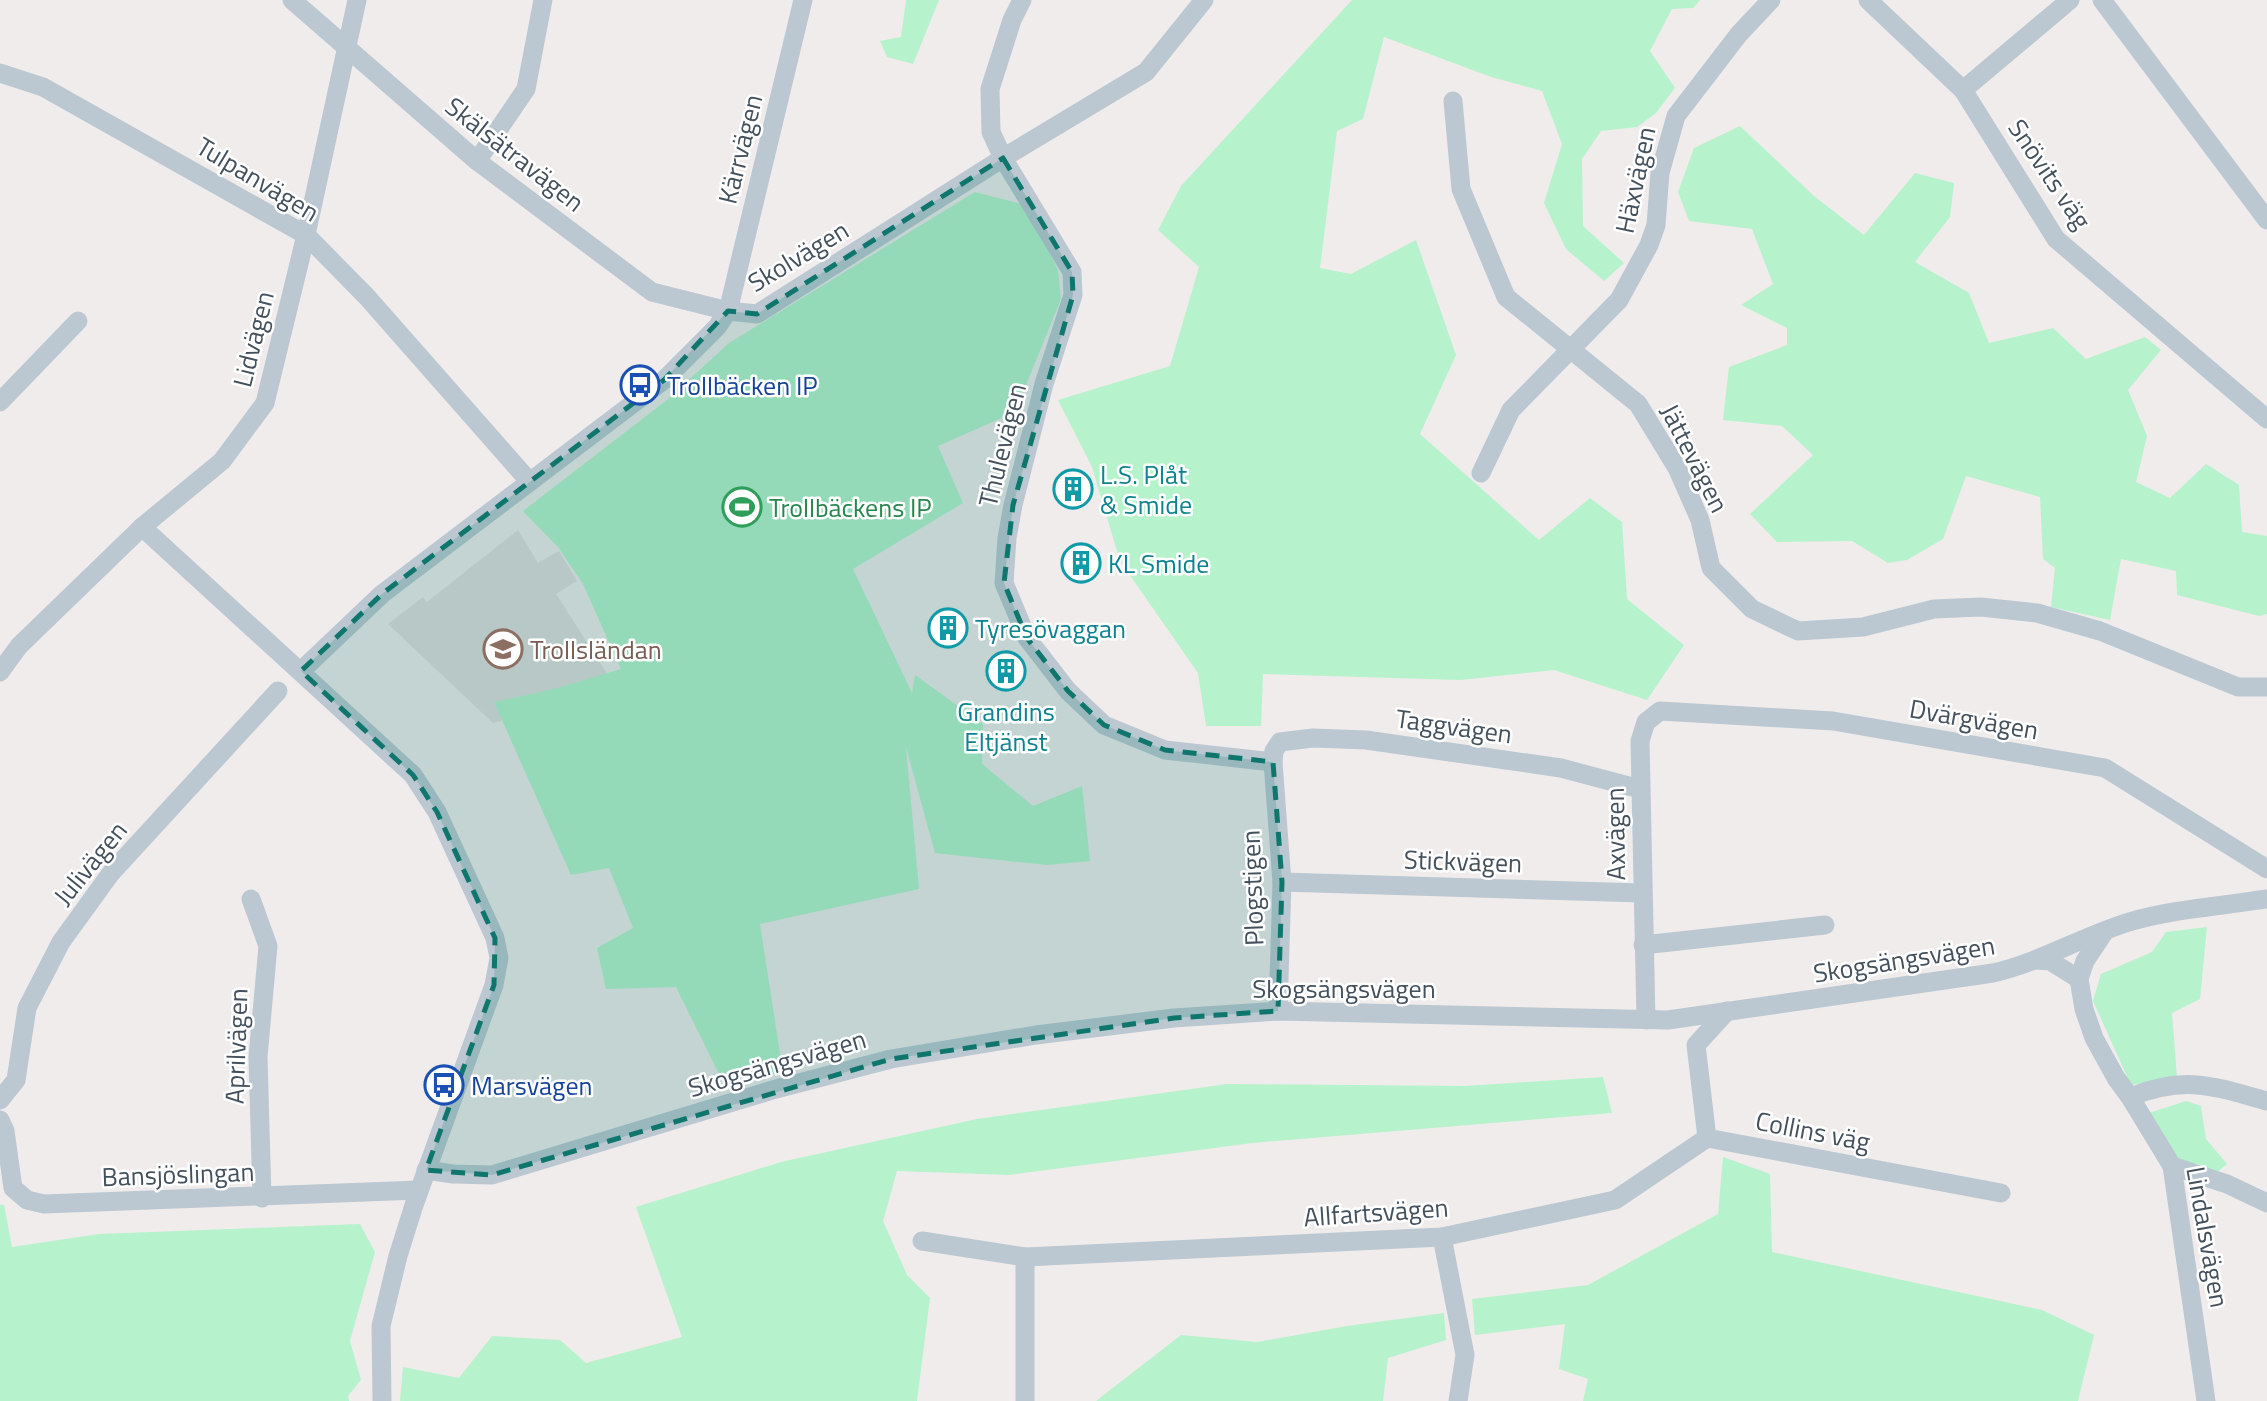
<svg xmlns="http://www.w3.org/2000/svg" width="2267" height="1401" font-family="'Titillium Web',sans-serif">
	<rect width="100%" height="100%" fill="#f0ecec"/>
	<path fill="#e1ddde" d="M 518,530 L 538,563 L 559,551 L 577,581 L 556,594 L 608,675 L 562,707 L 493,723 L 388,624 L 423,597 L 427,602 Z"/>
	<g fill="#b6f2cb">
		<path d="M 906,0 L 939,0 L 913,64 L 887,57 L 880,41 L 901,37 Z"/>
		<path d="M 1352,0 L 1700,0 L 1693,8 L 1672,9 L 1650,51 L 1675,88 L 1656,113 L 1637,127 L 1601,131 L 1582,159 L 1583,226 L 1624,263 L 1604,281 L 1566,249 L 1544,203 L 1562,144 L 1542,91 L 1491,77 L 1384,37 L 1363,119 L 1337,131 L 1320,268 L 1351,274 L 1416,240 L 1456,355 L 1420,434 L 1539,540 L 1590,498 L 1622,522 L 1627,599 L 1684,645 L 1647,700 L 1554,670 L 1460,680 L 1263,674 L 1261,726 L 1206,726 L 1198,673 L 1120,561 L 1092,467 L 1058,400 L 1170,366 L 1199,267 L 1158,230 L 1181,186 Z"/>
		<path d="M 1740,126 L 1814,196 L 1864,235 L 1915,173 L 1954,183 L 1950,217 L 1915,262 L 1969,293 L 1989,343 L 2053,328 L 2086,359 L 2145,337 L 2161,350 L 2128,390 L 2147,436 L 2136,482 L 2170,498 L 2206,464 L 2239,485 L 2242,532 L 2267,536 L 2267,614 L 2259,616 L 2177,595 L 2176,571 L 2121,559 L 2110,620 L 2051,607 L 2055,568 L 2043,559 L 2040,497 L 1966,476 L 1943,539 L 1907,560 L 1888,563 L 1852,541 L 1777,542 L 1750,514 L 1813,455 L 1782,426 L 1723,420 L 1729,367 L 1787,345 L 1787,328 L 1741,305 L 1773,284 L 1752,229 L 1689,221 L 1678,192 L 1694,148 Z"/>
		<path d="M 975,192 L 1026,205 L 1058,270 L 1061,299 L 1015,412 L 938,446 L 963,503 L 853,569 L 912,693 L 915,675 L 983,724 L 982,764 L 1033,806 L 1082,786 L 1090,861 L 1047,865 L 935,853 L 906,747 L 919,889 L 760,924 L 783,1073 L 722,1080 L 676,987 L 606,989 L 597,948 L 633,928 L 609,868 L 571,875 L 494,702 L 554,689 L 621,669 L 583,584 L 558,547 L 523,511 L 667,400 L 729,343 Z"/>
		<path d="M 2207,927 L 2200,999 L 2172,1013 L 2177,1077 L 2131,1085 L 2093,1001 L 2101,974 L 2152,952 L 2166,932 Z"/>
		<path d="M 1603,1077 L 1612,1113 L 1252,1143 L 1009,1175 L 897,1171 L 883,1221 L 907,1275 L 930,1298 L 917,1401 L 400,1401 L 403,1367 L 459,1378 L 492,1336 L 560,1340 L 586,1363 L 682,1337 L 636,1207 L 781,1162 L 977,1119 L 1227,1084 L 1465,1086 Z"/>
		<path d="M 2186,1101 L 2201,1106 L 2206,1139 L 2227,1164 L 2215,1174 L 2198,1164 L 2175,1160 L 2149,1113 Z"/>
		<path d="M 1723,1157 L 1770,1174 L 1772,1252 L 2042,1310 L 2094,1335 L 2078,1401 L 1583,1401 L 1588,1379 L 1559,1369 L 1565,1324 L 1475,1335 L 1472,1299 L 1588,1285 L 1718,1214 Z"/>
		<path d="M 0,1205 L 4,1205 L 12,1247 L 99,1234 L 360,1224 L 375,1252 L 350,1341 L 361,1380 L 348,1396 L 349,1401 L 0,1401 Z"/>
		<path d="M 1444,1313 L 1446,1340 L 1388,1358 L 1383,1401 L 1096,1401 L 1181,1335 L 1257,1342 L 1347,1326 Z"/>
	</g>
	<g fill="none" stroke-linecap="round" stroke-linejoin="round">
		<g stroke="#bcc8d1" stroke-width="19">
			<path d="M 292,0 L 477,161 L 652,292 L 728,311 L 757,314 L 1003,158 L 1146,72 L 1204,0"/>
			<path d="M 1022,0 L 1012,20 L 990,89 L 991,132 L 1003,158 L 1072,272 L 1073,295 L 1044,384 L 1013,505 L 1007,538 L 1004,583 L 1027,638 L 1068,691 L 1104,725 L 1165,750 L 1273,762"/>
			<path d="M 1868,0 L 1963,90 L 2056,239 L 2267,419"/>
			<path d="M 2102,0 L 2267,220"/>
			<path d="M 0,73 L 43,87 L 306,235 L 367,297 L 529,481"/>
			<path d="M 1963,90 L 2070,0"/>
			<path d="M 1453,101 L 1461,189 L 1506,297 L 1638,404 L 1677,468 L 1700,520 L 1711,568 L 1752,609 L 1798,631 L 1863,627 L 1934,609 L 1981,607 L 2037,613 L 2100,631 L 2238,687 L 2267,687"/>
			<path d="M 477,161 L 526,89 L 543,0"/>
			<path d="M 0,402 L 78,321"/>
			<path d="M 1481,473 L 1511,410 L 1619,300 L 1649,245 L 1656,225 L 1660,173 L 1676,116 L 1739,34 L 1771,0"/>
			<path d="M 142,527 L 413,775 L 437,812 L 495,938 L 499,958 L 494,985 L 414,1205 L 398,1256 L 381,1326 L 382,1401"/>
			<path d="M 301,671 L 382,594 L 664,380 L 717,327 L 728,311 L 803,0"/>
			<path d="M 0,672 L 19,646 L 142,527 L 222,461 L 265,403 L 306,235 L 357,0"/>
			<path d="M 1282,882 L 1642,893"/>
			<path d="M 251,899 L 268,946 L 258,1057 L 262,1198"/>
			<path d="M 2105,931 L 2085,961 L 2079,979 L 2084,1009 L 2094,1038 L 2116,1078 L 2130,1097 L 2172,1166 L 2206,1401"/>
			<path d="M 1643,945 L 1825,925"/>
			<path d="M 2036,960 L 2050,961 L 2079,979"/>
			<path d="M 1278,1011 L 1282,882 L 1273,762 L 1274,751 L 1280,742 L 1313,738 L 1366,740 L 1561,768 L 1640,789"/>
			<path d="M 1727,1011 L 1696,1045 L 1707,1138 L 2001,1193"/>
			<path d="M 1646,1020 L 1640,741 L 1646,722 L 1660,711 L 1833,721 L 2105,768 L 2267,869"/>
			<path d="M 2130,1097 C 2186,1075 2212,1086 2267,1101"/>
			<path d="M 0,1100 L 16,1080 L 27,1008 L 61,942 L 111,873 L 278,691"/>
			<path d="M 0,1120 L 5,1131 L 13,1188 L 27,1200 L 44,1204 L 419,1190"/>
			<path d="M 2172,1166 L 2227,1184 L 2267,1203"/>
			<path d="M 426,1170 L 453,1174 L 492,1175 L 776,1089 L 891,1059 L 1036,1035 L 1174,1018 L 1278,1011 L 1668,1020 L 1993,973 C 2041,962 2083,936 2129,922 C 2173,909 2222,906 2267,899"/>
			<path d="M 1442,1237 L 1465,1355 L 1458,1401"/>
			<path d="M 922,1241 L 1025,1257 L 1442,1237 L 1615,1200 L 1707,1138"/>
			<path d="M 1025,1401 L 1025,1257"/>
		</g>
	</g>
	<path fill="#0f766e" fill-opacity="0.2" stroke="#0f766e" stroke-width="5" stroke-dasharray="14 9" stroke-linejoin="round" d="M 1003,158 L 1072,272 L 1073,295 L 1013,505 L 1004,583 L 1027,638 L 1068,691 L 1104,725 L 1165,750 L 1273,762 L 1282,882 L 1278,1011 L 1174,1018 L 891,1059 L 492,1175 L 426,1170 L 494,985 L 495,938 L 437,812 L 413,775 L 301,671 L 382,594 L 664,380 L 728,311 L 757,314 Z"/>
	<defs>
		<g id="bus-ring" transform="scale(2.0125)"><circle r="9.5" fill="#fff" stroke="#1a4fb4" stroke-width="1.5"/><path d="M-5-6H5V4H4V6H2V4H-2V6H-4V4H-5ZM-3.5-4V0h7V-4ZM-3.5 1.2v1.5H-2V1.2ZM2 1.2v1.5H3.5V1.2Z" fill="#1a4fb4"/></g>
		<g id="building-ring" transform="scale(2.0125)"><circle r="9.5" fill="#fff" stroke="#0f9aa8" stroke-width="1.5"/><path d="M-4-6H4V6H1V3H-1V6H-4ZM-2.5-4.3h1.7v1.8h-1.7ZM.8-4.3h1.7v1.8H.8ZM-2.5-1h1.7V.8h-1.7ZM.8-1h1.7V.8H.8Z" fill="#0f9aa8"/></g>
		<g id="stadium-ring" transform="scale(2.0125)"><circle r="9.5" fill="#fff" stroke="#2e9e5b" stroke-width="1.5"/><path d="M0-5a6.5 5 0 1 0 0 10a6.5 5 0 1 0 0-10ZM-3.5-1.8h7v3.6h-7Z" fill="#2e9e5b"/></g>
		<g id="school-ring" transform="scale(2.0125)"><circle r="9.5" fill="#fff" stroke="#8d6e63" stroke-width="1.5"/><path d="M0-5L7-2L0 1L-7-2ZM-4 1L0 2.5L4 1V4Q0 6-4 4Z" fill="#8d6e63"/></g>
	</defs>
	<g fill-rule="evenodd">
		<use href="#bus-ring" x="640" y="385"/>
		<use href="#building-ring" x="1073" y="489"/>
		<use href="#stadium-ring" x="742" y="507"/>
		<use href="#building-ring" x="1081" y="563"/>
		<use href="#building-ring" x="948" y="628"/>
		<use href="#school-ring" x="503" y="649"/>
		<use href="#building-ring" x="1006" y="671"/>
		<use href="#bus-ring" x="444" y="1085"/>
	</g>
	<g text-anchor="middle" dominant-baseline="central" stroke-width="5" stroke-linejoin="round" paint-order="stroke">
		<g font-size="26" fill="#44515c" stroke="#fff">
			<text transform="translate(740 149) rotate(-76)">Kärrvägen</text>
			<text transform="translate(515 154) rotate(38)">Skälsätravägen</text>
			<text transform="translate(2050 174) rotate(56)">Snövits väg</text>
			<text transform="translate(258 179) rotate(31)">Tulpanvägen</text>
			<text transform="translate(1635 180) rotate(-78)">Häxvägen</text>
			<text transform="translate(798 256) rotate(-31)">Skolvägen</text>
			<text transform="translate(253 339) rotate(-76)">Lidvägen</text>
			<text transform="translate(1002 445) rotate(-76)">Thulevägen</text>
			<text transform="translate(1695 458) rotate(63)">Jättevägen</text>
			<text transform="translate(1974 719) rotate(10)">Dvärgvägen</text>
			<text transform="translate(1454 726) rotate(8)">Taggvägen</text>
			<text transform="translate(1615 834) rotate(-91)">Axvägen</text>
			<text transform="translate(1463 861) rotate(2)">Stickvägen</text>
			<text transform="translate(90 863) rotate(-51)">Julivägen</text>
			<text transform="translate(1252 888) rotate(-92)">Plogstigen</text>
			<text transform="translate(1904 959) rotate(-9)">Skogsängsvägen</text>
			<text x="1344" y="988">Skogsängsvägen</text>
			<text transform="translate(236 1046) rotate(-88)">Aprilvägen</text>
			<text transform="translate(777 1063) rotate(-16)">Skogsängsvägen</text>
			<text transform="translate(1813 1131) rotate(11)">Collins väg</text>
			<text transform="translate(178 1174) rotate(-2)">Bansjöslingan</text>
			<text transform="translate(1376 1212) rotate(-4)">Allfartsvägen</text>
			<text transform="translate(2208 1237) rotate(80)">Lindalsvägen</text>
		</g>
		<g font-size="26" fill="#164399" stroke="#fff" text-anchor="start">
			<text x="667" y="385">Trollbäcken IP</text>
			<text x="471" y="1085">Marsvägen</text>
		</g>
		<g font-size="26" fill="#0d838f" stroke="#fff" text-anchor="start">
			<text x="1100" y="474">L.S. Plåt<tspan x="1100" dy="30">&amp; Smide</tspan></text>
			<text x="1108" y="563">KL Smide</text>
			<text x="975" y="628">Tyresövaggan</text>
			<text x="1006" y="711" text-anchor="middle">Grandins<tspan x="1006" dy="30">Eltjänst</tspan></text>
		</g>
		<g font-size="26" fill="#27864d" stroke="#fff" text-anchor="start">
			<text x="769" y="507">Trollbäckens IP</text>
		</g>
		<g font-size="26" fill="#785e54" stroke="#fff" text-anchor="start">
			<text x="530" y="649">Trollsländan</text>
		</g>
	</g>
</svg>
